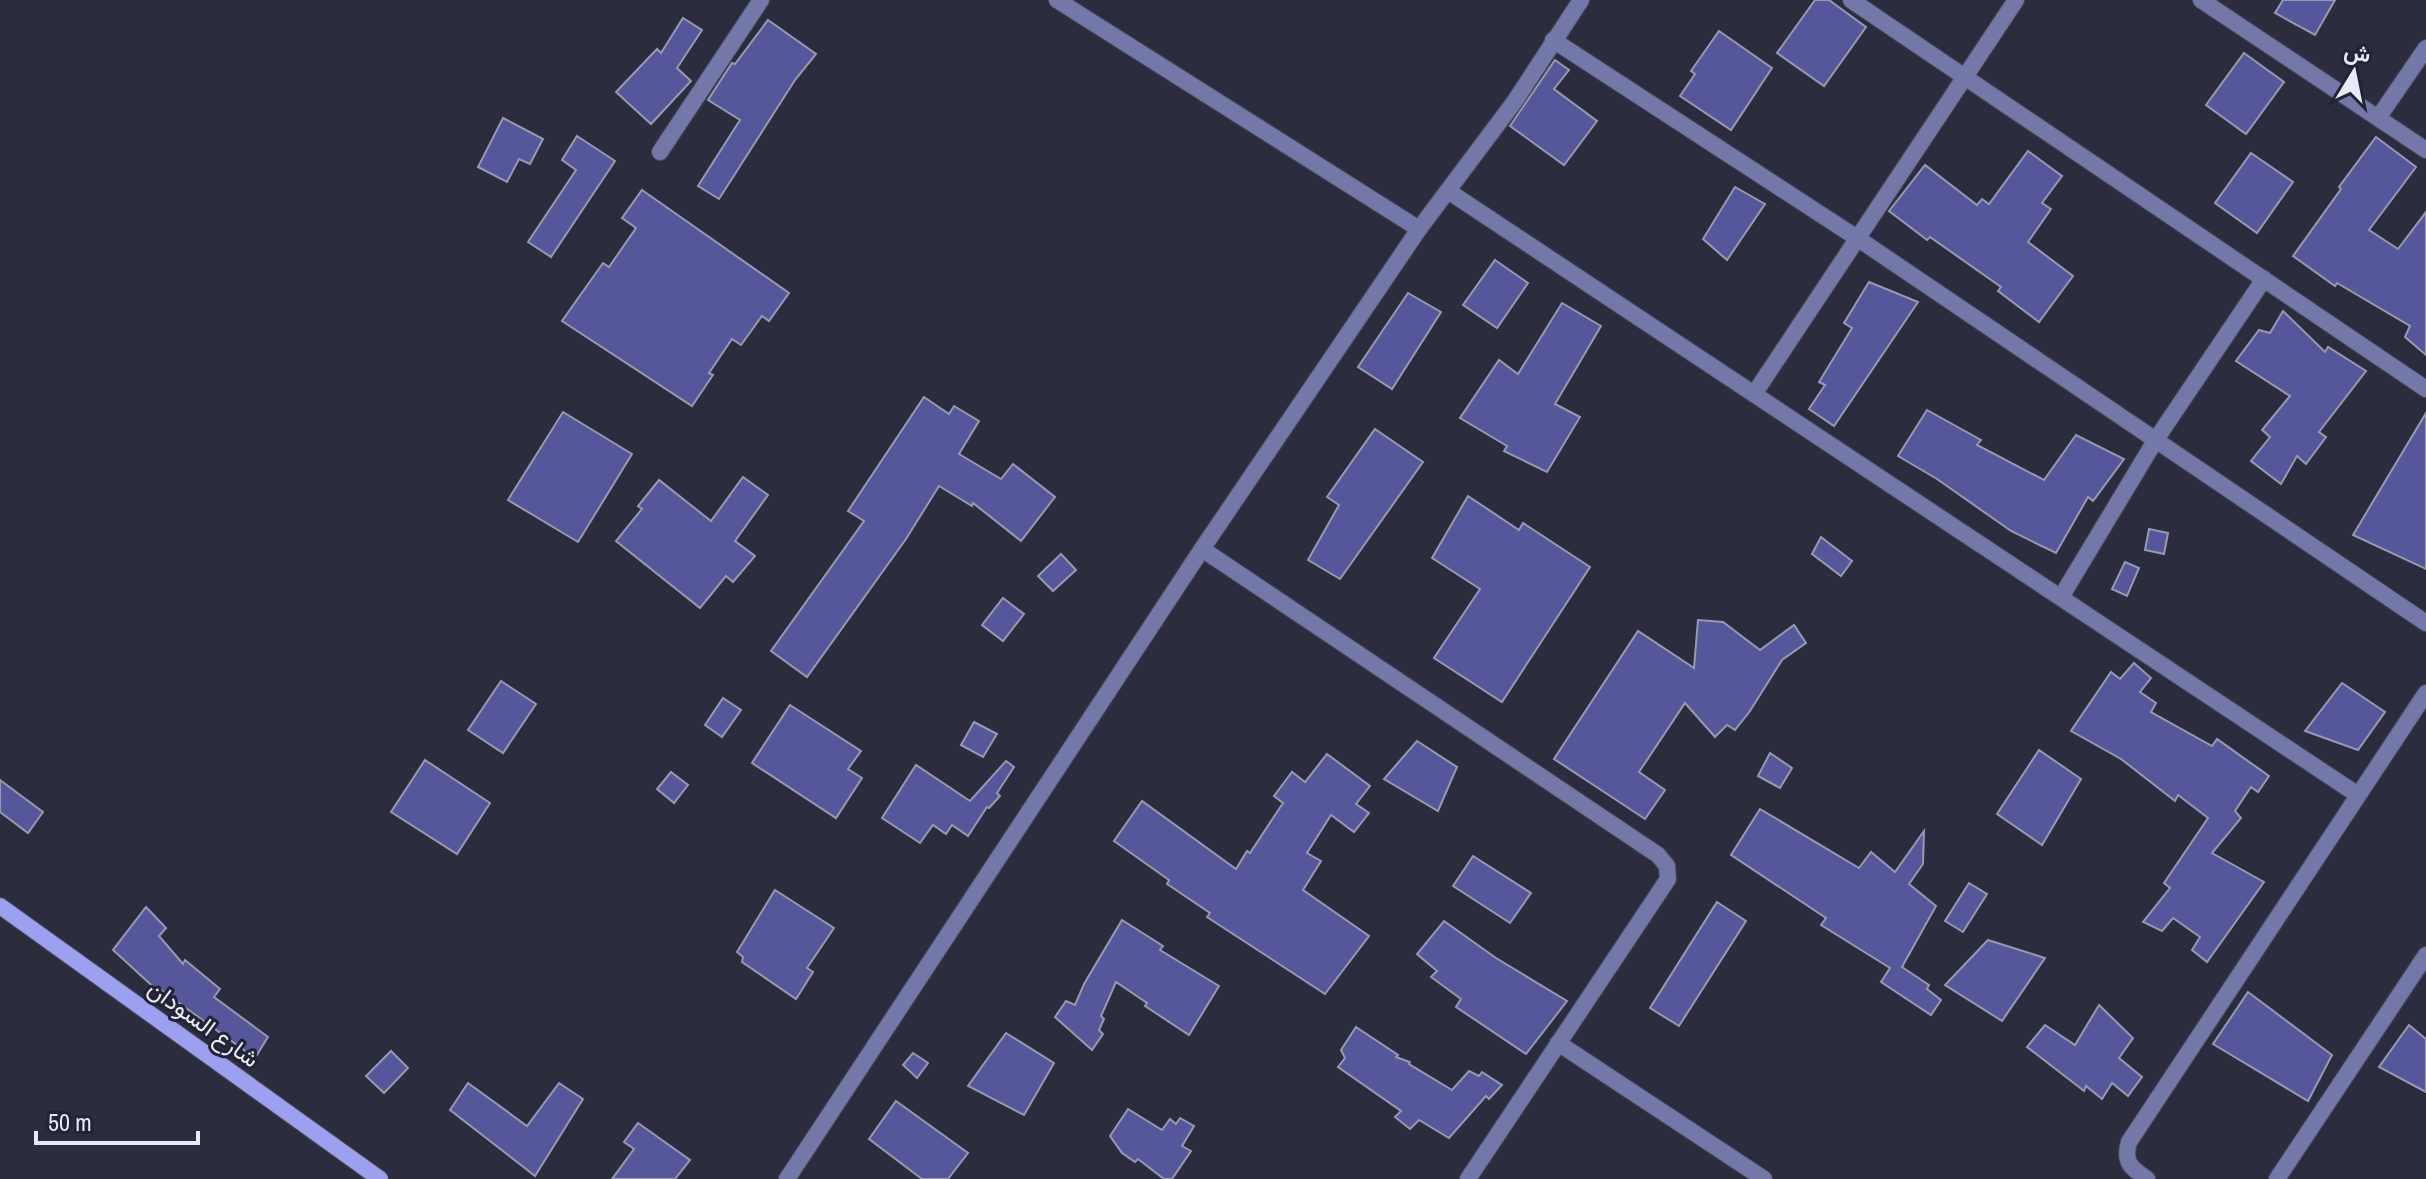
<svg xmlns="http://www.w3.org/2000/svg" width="2426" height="1179" font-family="'Archivo Narrow',Vazirmatn,sans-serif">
	<rect width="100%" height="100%" fill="#2b2d3f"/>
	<g fill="#56579b" stroke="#9799b0" stroke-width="2">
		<path d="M 1815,0 L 1829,0 L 1866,27 L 1824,86 L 1777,53 Z"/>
		<path d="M 2283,0 L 2335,0 L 2315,35 L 2275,13 Z"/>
		<path d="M 683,18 L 702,30 L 677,68 L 691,81 L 651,124 L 616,92 L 657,49 L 661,53 Z"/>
		<path d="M 768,20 L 816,54 L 795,80 L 719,199 L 698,186 L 740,120 L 708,100 L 732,63 L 735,64 Z"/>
		<path d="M 1719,31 L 1772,68 L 1731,130 L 1680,96 L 1695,74 L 1691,71 Z"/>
		<path d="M 2244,53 L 2284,82 L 2246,134 L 2206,105 Z"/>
		<path d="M 1555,60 L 1569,70 L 1554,89 L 1597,121 L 1564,165 L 1510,126 Z"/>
		<path d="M 503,118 L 543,139 L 530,164 L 519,159 L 507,182 L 478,167 Z"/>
		<path d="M 577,136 L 615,161 L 551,257 L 528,242 L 576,170 L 562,160 Z"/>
		<path d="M 2376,137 L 2416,167 L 2369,230 L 2398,249 L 2426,212 L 2426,355 L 2405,337 L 2410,326 L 2337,283 L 2335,286 L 2293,256 L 2341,189 L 2339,187 Z"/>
		<path d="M 2028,151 L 2062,176 L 2042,203 L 2051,209 L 2028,242 L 2073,276 L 2039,322 L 1998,291 L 2001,287 L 1930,237 L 1927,240 L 1889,211 L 1925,165 L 1977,205 L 1982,199 L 1989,204 Z"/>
		<path d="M 2251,153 L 2293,182 L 2257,233 L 2215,203 Z"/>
		<path d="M 1735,187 L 1765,204 L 1727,260 L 1703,239 Z"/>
		<path d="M 642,190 L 789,293 L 769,321 L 762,316 L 741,345 L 732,339 L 709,373 L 713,375 L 692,406 L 562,321 L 603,263 L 609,267 L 636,228 L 622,218 Z"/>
		<path d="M 1495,260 L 1528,283 L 1497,328 L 1463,305 Z"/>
		<path d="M 1869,282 L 1918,302 L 1834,426 L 1809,409 L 1825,385 L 1819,382 L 1852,328 L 1844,323 Z"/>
		<path d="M 1408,293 L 1441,312 L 1392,389 L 1358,367 Z"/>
		<path d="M 1562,303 L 1601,326 L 1555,404 L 1580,417 L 1547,472 L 1504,451 L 1507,446 L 1460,418 L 1499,360 L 1518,374 Z"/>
		<path d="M 2283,311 L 2325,352 L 2328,347 L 2366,371 L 2319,432 L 2326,437 L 2306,464 L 2297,456 L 2281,484 L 2251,461 L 2270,437 L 2262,430 L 2290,396 L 2236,361 L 2259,330 L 2270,333 Z"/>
		<path d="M 924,397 L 949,414 L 954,406 L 979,421 L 959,454 L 1001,479 L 1013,464 L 1055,497 L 1021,541 L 973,503 L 972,506 L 939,486 L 906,539 L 807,677 L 771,651 L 864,521 L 848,511 Z"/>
		<path d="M 1927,410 L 1981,440 L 1977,445 L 2044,480 L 2076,435 L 2124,459 L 2093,501 L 2088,497 L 2056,553 L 2011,531 L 1937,479 L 1898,456 Z"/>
		<path d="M 563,412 L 632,454 L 578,542 L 508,500 Z"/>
		<path d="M 2426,413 L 2426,569 L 2353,535 Z"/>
		<path d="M 1375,429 L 1423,462 L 1340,579 L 1308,560 L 1339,505 L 1327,497 Z"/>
		<path d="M 743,477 L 768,495 L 735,541 L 755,556 L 733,582 L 726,576 L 700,608 L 616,541 L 642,509 L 638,506 L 659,480 L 711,521 Z"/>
		<path d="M 1468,496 L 1519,530 L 1523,523 L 1590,567 L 1502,702 L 1434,658 L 1480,589 L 1432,558 Z"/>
		<path d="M 2149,529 L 2168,533 L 2164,554 L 2145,550 Z"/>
		<path d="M 1821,537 L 1852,561 L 1841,576 L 1812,554 Z"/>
		<path d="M 1061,554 L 1076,570 L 1053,591 L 1038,576 Z"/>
		<path d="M 2125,562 L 2139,568 L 2127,596 L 2112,589 Z"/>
		<path d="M 1003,598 L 1024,614 L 1003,641 L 982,625 Z"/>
		<path d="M 1698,620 L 1723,622 L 1760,650 L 1794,625 L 1806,643 L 1782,660 L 1750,711 L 1735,730 L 1727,725 L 1715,737 L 1685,703 L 1639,772 L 1665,790 L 1645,819 L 1554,759 L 1638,631 L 1694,668 Z"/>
		<path d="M 2134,663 L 2151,678 L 2140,692 L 2156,703 L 2151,712 L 2212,746 L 2217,739 L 2269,776 L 2258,792 L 2251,787 L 2235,811 L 2241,818 L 2212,853 L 2264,882 L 2207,962 L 2192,950 L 2200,937 L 2173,918 L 2162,931 L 2143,922 L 2170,888 L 2164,883 L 2208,818 L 2178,795 L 2175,801 L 2121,759 L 2071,731 L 2111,672 L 2120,679 Z"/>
		<path d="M 501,681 L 536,704 L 503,753 L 468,730 Z"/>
		<path d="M 2342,683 L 2385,712 L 2358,750 L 2305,731 Z"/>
		<path d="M 723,698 L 741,710 L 722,737 L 705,725 Z"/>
		<path d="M 790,705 L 861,751 L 848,769 L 862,778 L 836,818 L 752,763 Z"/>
		<path d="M 974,722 L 997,734 L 983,757 L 961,745 Z"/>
		<path d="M 1417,741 L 1457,767 L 1438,811 L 1384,779 Z"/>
		<path d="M 2039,750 L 2081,779 L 2042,845 L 1997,814 Z"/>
		<path d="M 1770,753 L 1792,768 L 1780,788 L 1758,776 Z"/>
		<path d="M 1327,754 L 1370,786 L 1356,804 L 1369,813 L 1354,832 L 1331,815 L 1307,853 L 1321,861 L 1303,890 L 1369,936 L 1325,994 L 1207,917 L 1210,913 L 1167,884 L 1169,880 L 1114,841 L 1142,801 L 1236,869 L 1247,851 L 1250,853 L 1283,803 L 1274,796 L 1292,772 L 1305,782 Z"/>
		<path d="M 425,760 L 490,803 L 457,854 L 391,812 Z"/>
		<path d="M 1006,761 L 1014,767 L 997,793 L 1000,796 L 989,808 L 987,807 L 968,836 L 952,825 L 946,834 L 933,825 L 920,843 L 882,818 L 916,765 L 970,801 Z"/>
		<path d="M 671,772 L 688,785 L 674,803 L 657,789 Z"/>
		<path d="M 0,780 L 43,812 L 28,833 L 0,812 Z"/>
		<path d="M 1760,809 L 1859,868 L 1871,852 L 1895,872 L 1924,831 L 1923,864 L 1909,884 L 1936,906 L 1902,967 L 1929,985 L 1927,989 L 1941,1000 L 1931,1015 L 1881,982 L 1890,968 L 1821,925 L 1826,918 L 1731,855 Z"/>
		<path d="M 1473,856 L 1531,893 L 1510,923 L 1453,886 Z"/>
		<path d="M 1969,883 L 1987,894 L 1963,932 L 1945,921 Z"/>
		<path d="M 775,890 L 834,928 L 807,968 L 813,972 L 796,999 L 742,962 L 743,957 L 737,952 Z"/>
		<path d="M 1717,902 L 1746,921 L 1679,1026 L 1650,1008 Z"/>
		<path d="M 146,907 L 166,928 L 159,936 L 183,964 L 185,960 L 220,989 L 214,997 L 268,1037 L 255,1058 L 161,990 L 159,992 L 113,950 Z"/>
		<path d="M 1122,920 L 1163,946 L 1160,950 L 1219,986 L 1189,1035 L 1145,1006 L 1147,1003 L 1116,982 L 1101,1016 L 1104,1019 L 1099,1030 L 1103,1034 L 1092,1050 L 1055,1017 L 1066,1001 L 1075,1005 L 1084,984 Z"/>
		<path d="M 1444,921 L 1496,958 L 1567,1001 L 1526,1054 L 1456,1007 L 1461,999 L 1431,977 L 1437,971 L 1417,954 Z"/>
		<path d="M 1988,940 L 2045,958 L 2002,1021 L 1945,985 Z"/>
		<path d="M 2248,992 L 2332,1055 L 2308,1101 L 2213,1044 Z"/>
		<path d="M 2099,1005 L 2133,1038 L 2119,1058 L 2142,1077 L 2128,1096 L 2112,1083 L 2102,1099 L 2086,1086 L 2084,1091 L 2027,1047 L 2045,1025 L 2075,1045 Z"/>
		<path d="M 2409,1025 L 2426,1039 L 2426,1092 L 2379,1067 Z"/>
		<path d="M 1356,1027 L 1398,1055 L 1396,1057 L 1410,1062 L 1409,1064 L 1452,1090 L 1469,1071 L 1479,1076 L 1482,1072 L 1502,1085 L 1489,1099 L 1486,1096 L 1449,1138 L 1419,1120 L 1410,1129 L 1395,1117 L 1401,1111 L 1338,1067 L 1345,1058 L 1341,1050 Z"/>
		<path d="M 1006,1033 L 1054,1063 L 1024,1115 L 968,1086 Z"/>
		<path d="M 391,1051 L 408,1068 L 384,1093 L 366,1076 Z"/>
		<path d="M 913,1053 L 928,1063 L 917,1078 L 903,1065 Z"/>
		<path d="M 468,1083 L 527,1126 L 559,1083 L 583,1099 L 535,1176 L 450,1110 Z"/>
		<path d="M 896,1101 L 968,1153 L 948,1179 L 922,1179 L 869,1139 Z"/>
		<path d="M 1128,1109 L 1162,1130 L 1170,1119 L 1176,1124 L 1180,1118 L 1194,1126 L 1182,1146 L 1191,1151 L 1172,1179 L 1164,1179 L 1138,1159 L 1135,1162 L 1122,1153 L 1110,1136 Z"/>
		<path d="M 638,1123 L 690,1160 L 675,1179 L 612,1179 L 634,1149 L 624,1142 Z"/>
	</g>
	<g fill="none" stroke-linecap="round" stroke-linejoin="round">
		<g stroke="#494b5c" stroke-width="18">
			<g id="minor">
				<path d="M 1057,0 L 1419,229"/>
				<path d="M 1851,0 L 2426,389"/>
				<path d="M 2201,0 L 2426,150"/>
				<path d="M 1553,40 L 1857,238 L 2426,623"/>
				<path d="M 2378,118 L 2426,48"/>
				<path d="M 660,152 L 761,0"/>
				<path d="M 1448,191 L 2358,795"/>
				<path d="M 1754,394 L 2016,0"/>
				<path d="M 1202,549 L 1658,855 L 1667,866 L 1668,879 L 1468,1179"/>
				<path d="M 2061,597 L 2155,441 L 2264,279"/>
				<path d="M 1558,1043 L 1764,1179"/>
				<path d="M 787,1179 L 1202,549 L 1419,229 L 1515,101 L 1581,0"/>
				<path d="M 2147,1179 C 2131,1168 2123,1162 2129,1142 L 2426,693"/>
				<path d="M 2277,1179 L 2426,955"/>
			</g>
		</g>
		<g stroke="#494b5c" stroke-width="18">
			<path id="secondary" d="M 0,906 L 380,1179"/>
		</g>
		<use href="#minor" stroke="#7478a9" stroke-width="16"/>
		<use href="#secondary" stroke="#9ca0ef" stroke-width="16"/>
	</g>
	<g text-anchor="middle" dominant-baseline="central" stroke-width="6" stroke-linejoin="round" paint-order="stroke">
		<g font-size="24" fill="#e9eaf7" stroke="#222335">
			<text transform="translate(204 1023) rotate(36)">شارع السودان</text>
		</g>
	</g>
	<g transform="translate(2354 72) rotate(10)" stroke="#222335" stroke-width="6" paint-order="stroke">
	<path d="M0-6L14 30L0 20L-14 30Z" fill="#e9eaf7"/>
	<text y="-12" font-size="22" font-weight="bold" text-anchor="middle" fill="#e9eaf7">ش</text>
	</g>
	<path d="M36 1131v12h162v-12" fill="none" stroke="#e9eaf7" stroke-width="4"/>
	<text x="48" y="1131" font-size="24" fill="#e9eaf7" stroke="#222335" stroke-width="6" paint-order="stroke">50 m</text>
</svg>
